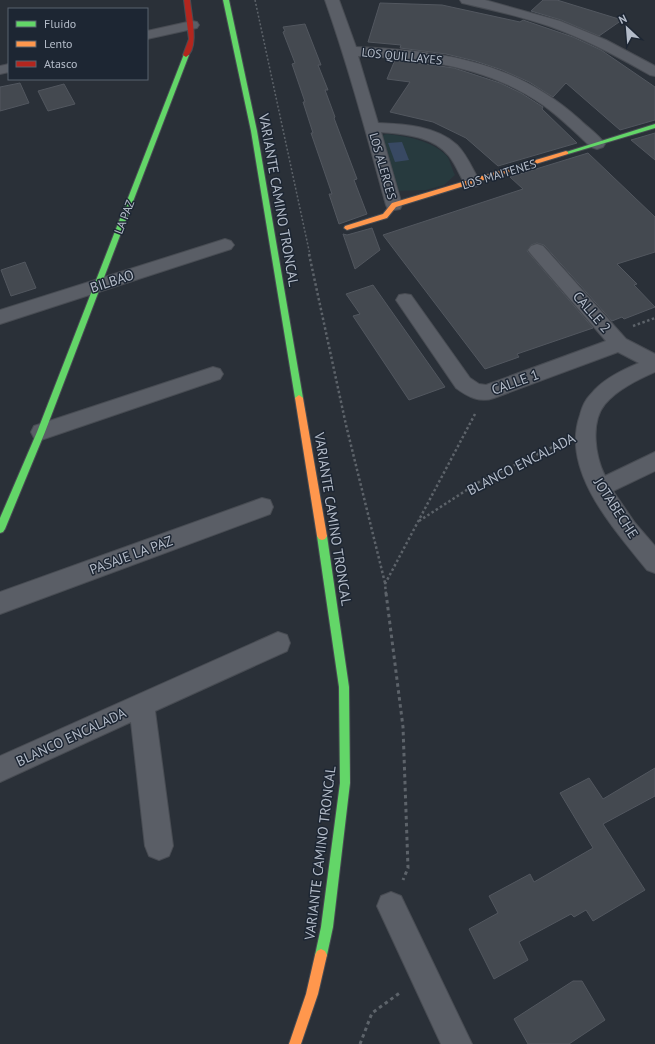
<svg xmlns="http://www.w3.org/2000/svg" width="655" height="1044" font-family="'PT Sans',sans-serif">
	<rect width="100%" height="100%" fill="#2a3038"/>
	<path fill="#273a3e" d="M 387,134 C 406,136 432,141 446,155 C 450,159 452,170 455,175 L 444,185 L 426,190 L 396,191 L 380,136 Z"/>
	<path fill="#384963" d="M 402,142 L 409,160 L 395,162 L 388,143 Z"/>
	<g fill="#444950" stroke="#52575f">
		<path d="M 543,0 L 557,0 L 622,20 L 599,36 L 561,20 L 531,11 Z"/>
		<path d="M 380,3 L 442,5 L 520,22 L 523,20 L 573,37 L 601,50 L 655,87 L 655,120 L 620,130 L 566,83 L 553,97 L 529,82 L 502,70 L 475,61 L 446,54 L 400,48 L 401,45 L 368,42 Z"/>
		<path d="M 305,24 L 321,65 L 318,65 L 328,90 L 325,90 L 335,117 L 334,118 L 357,179 L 354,180 L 367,214 L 339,224 L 329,194 L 332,194 L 311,133 L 313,133 L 303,102 L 305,102 L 292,64 L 295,63 L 283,32 L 285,31 L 283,27 Z"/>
		<path d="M 395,60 L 454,68 L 500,83 L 521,93 L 543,107 L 542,109 L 577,143 L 498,166 L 466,138 L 433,122 L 390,112 L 410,82 L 387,79 Z"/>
		<path d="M 20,83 L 29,103 L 0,111 L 0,87 Z"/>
		<path d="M 64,84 L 75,104 L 48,111 L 38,91 Z"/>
		<path d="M 655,133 L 655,160 L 631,140 Z"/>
		<path d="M 588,153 L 655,217 L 655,252 L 617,264 L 637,284 L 634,285 L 655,307 L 624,319 L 622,317 L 612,321 L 544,245 L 537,243 L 531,245 L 527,251 L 593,328 L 517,354 L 519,357 L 485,369 L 383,235 L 523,189 L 510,177 Z"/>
		<path d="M 372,228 L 380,250 L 355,269 L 343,234 L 347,235 Z"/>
		<path d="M 25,262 L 36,288 L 11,296 L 1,270 Z"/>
		<path d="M 373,285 L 445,387 L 409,400 L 353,316 L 360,314 L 346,294 Z"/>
		<path d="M 655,768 L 655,796 L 603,824 L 645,890 L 593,921 L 586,910 L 574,917 L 571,914 L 519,942 L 528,960 L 494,979 L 469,929 L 498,913 L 489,896 L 530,874 L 534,882 L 593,848 L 560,793 L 589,778 L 603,799 Z"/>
		<path d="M 573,981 L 582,981 L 605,1020 L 569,1044 L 528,1044 L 514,1019 Z"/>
	</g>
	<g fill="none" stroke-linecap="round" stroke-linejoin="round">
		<g stroke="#484c53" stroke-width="2">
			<g id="street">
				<path d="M 325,0 L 339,0 L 356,47 C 438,50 515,61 579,119 C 587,127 598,134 605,144 L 603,147 L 597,149 L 591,147 C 576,133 561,118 543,105 C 489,67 423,58 358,56 L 378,123 C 404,124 437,126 457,145 C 467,155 473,170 480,182 L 478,186 L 472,187 L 466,186 C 460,176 456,165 449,156 C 433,136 404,134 381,132 L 402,205 L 400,209 L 394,210 L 388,209 L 386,205 C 367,136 349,68 325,0 Z"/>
				<path d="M 460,0 L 485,0 L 560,21 L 606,40 L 655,66 L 655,76 L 650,75 C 622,59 593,43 562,31 C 530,18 496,11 462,3 Z"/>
				<path d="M 192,21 L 197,22 L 199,25 L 197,28 L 147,39 L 147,31 Z"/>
				<path d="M 9,64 L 9,72 L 0,74 L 0,66 Z"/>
				<path d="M 225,239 L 231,241 L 234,245 L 231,249 L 0,324 L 0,310 Z"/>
				<path d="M 537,244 L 543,246 L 626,339 L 655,354 L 655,372 C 637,380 618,389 605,404 C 590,422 595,456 605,476 L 655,452 L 655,471 L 613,491 L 635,523 L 655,546 L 655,573 L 647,570 C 615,530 560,471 580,415 C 582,407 585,400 591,394 C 603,379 622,370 639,363 L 618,352 L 494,398 C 480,403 468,397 456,388 L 396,300 L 399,295 L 405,294 L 411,295 L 470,378 L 479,384 L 486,385 L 606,341 L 531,254 L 528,250 L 531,246 Z"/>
				<path d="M 213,367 L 220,369 L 223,374 L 220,379 L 41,440 L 34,438 L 31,432 L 34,426 Z"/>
				<path d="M 262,498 L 270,500 L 273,507 L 270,514 L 0,614 L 0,592 Z"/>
				<path d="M 278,632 L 287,635 L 290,643 L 287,651 L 155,711 L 173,846 L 169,856 L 159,860 L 149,856 L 145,846 L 131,722 L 0,782 L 0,756 Z"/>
				<path d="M 391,892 L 401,896 L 472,1044 L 441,1044 L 377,906 L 381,896 Z"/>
			</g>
		</g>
		<g stroke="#484c53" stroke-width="2">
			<g id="fast">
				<path d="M 223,0 L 229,0 L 257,131 L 303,398 L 299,401 L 295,398 L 251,131 Z"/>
				<path d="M 184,54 L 189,55 L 45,432 L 5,529 L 3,532 L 0,533 L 0,518 L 37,432 Z"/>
				<path d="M 655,124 L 655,128 L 568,154 L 563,153 Z"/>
				<path d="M 322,532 L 325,533 L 327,536 L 349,687 L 350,783 L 333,927 L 327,955 L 325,959 L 321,961 L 317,959 L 315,955 L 321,927 L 340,783 L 339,687 L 317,536 L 319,533 Z"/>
			</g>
		</g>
		<g stroke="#484c53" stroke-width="2">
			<g id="slow">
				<path d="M 566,151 L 568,152 L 568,154 L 396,207 L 387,218 L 347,230 L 344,228 L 345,226 L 383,214 L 392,203 Z"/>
				<path d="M 299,395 L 303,398 L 327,536 L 325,539 L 322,540 L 319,539 L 317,536 L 295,398 Z"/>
				<path d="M 321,949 L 325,951 L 327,955 L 318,994 L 301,1044 L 289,1044 L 306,994 L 315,955 L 317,951 Z"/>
			</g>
		</g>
		<g stroke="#484c53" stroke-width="2">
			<path id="jam" d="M 184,0 L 190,0 C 191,14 200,49 186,57 L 183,55 L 189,39 Z"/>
		</g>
		<path stroke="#5d636a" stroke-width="1.5" stroke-dasharray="2 2" stroke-linecap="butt" d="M 255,0 L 310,255"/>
		<g stroke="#5d636a" stroke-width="2.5" stroke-dasharray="2.5 2.5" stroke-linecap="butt">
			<path d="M 309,254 L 346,425 L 385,583"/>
			<path d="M 633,326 L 655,318"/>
			<path d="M 419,521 L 479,482 L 561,443"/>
			<path d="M 386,594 L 385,584 L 475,414"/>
		</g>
		<g stroke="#5d636a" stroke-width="3" stroke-dasharray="3.5 3.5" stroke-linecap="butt">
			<path d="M 386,593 L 403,727 L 408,868 L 403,880"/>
			<path d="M 360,1044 L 372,1013 L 401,992"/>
		</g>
		<use href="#street" fill="#5a5e66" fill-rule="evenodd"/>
		<use href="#fast" fill="#63d668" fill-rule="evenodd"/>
		<use href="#slow" fill="#ff974d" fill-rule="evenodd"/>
		<use href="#jam" fill="#b3261e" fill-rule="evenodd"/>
	</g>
	<g text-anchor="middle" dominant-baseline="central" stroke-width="3" stroke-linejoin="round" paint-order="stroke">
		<g font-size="12" fill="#b4bcc9" stroke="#1d2633">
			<text transform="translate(402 56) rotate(6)">LOS QUILLAYES</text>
			<text transform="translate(383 166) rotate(74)">LOS ALERCES</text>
			<text transform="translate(499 174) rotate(-17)">LOS MAITENES</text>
			<text transform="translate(124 217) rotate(-69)">LA PAZ</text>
		</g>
		<g font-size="14" fill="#b4bcc9" stroke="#1d2633">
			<text transform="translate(279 200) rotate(80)">VARIANTE CAMINO TRONCAL</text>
			<text transform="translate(112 281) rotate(-18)">BILBAO</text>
			<text transform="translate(592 312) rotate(49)">CALLE 2</text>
			<text transform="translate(515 382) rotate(-20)">CALLE 1</text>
			<text transform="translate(521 464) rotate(-27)">BLANCO ENCALADA</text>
			<text transform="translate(616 508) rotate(57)">JOTABECHE</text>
			<text transform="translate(333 519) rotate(81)">VARIANTE CAMINO TRONCAL</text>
			<text transform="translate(131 555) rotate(-20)">PASAJE LA PAZ</text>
			<text transform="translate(71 737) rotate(-25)">BLANCO ENCALADA</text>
			<text transform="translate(320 853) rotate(-83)">VARIANTE CAMINO TRONCAL</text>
		</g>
	</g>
	<rect x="8" y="8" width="140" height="72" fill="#1d2633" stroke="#59626f"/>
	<rect x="16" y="21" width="20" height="6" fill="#63d668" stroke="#59626f"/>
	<text x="44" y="28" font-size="12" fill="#b4bcc9">Fluido</text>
	<rect x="16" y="41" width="20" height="6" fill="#ff974d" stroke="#59626f"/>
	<text x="44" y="48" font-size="12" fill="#b4bcc9">Lento</text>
	<rect x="16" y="61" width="20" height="6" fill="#b3261e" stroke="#59626f"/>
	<text x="44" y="68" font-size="12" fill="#b4bcc9">Atasco</text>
	<g transform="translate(627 28) rotate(334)" stroke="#1d2633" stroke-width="3" paint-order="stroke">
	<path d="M0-3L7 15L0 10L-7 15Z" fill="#b4bcc9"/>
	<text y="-6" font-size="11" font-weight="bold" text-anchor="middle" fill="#b4bcc9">N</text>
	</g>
</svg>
